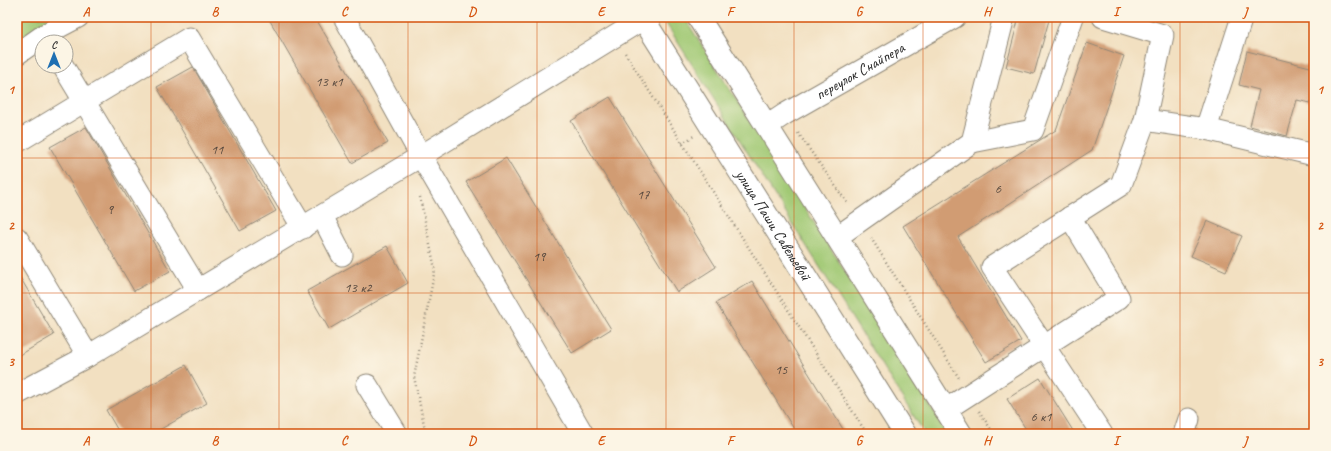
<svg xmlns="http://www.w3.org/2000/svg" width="1331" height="451" font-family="Caveat,sans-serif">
	<rect width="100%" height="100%" fill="#fcf5e5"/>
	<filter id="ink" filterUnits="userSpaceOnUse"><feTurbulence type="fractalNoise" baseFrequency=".025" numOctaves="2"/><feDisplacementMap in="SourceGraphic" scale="8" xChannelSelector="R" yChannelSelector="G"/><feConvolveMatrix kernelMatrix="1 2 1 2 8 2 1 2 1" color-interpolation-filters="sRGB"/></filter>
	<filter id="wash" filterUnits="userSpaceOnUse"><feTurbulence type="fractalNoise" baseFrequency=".012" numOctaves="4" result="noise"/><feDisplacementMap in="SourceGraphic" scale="16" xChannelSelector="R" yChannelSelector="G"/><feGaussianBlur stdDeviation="0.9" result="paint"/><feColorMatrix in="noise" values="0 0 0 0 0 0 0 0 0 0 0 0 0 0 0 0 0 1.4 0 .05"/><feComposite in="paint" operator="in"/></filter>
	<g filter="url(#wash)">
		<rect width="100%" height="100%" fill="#f2e0c1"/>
		<g fill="#a1c974" stroke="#667a50">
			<path d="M 23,17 L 56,17 L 17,40 L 17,20 Z"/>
			<path d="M 662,17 L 684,17 L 948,434 L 925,434 Z"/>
		</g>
		<g id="blocks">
			<g fill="#d19c73">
				<path d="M 272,17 L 315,17 L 388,143 L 352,163 L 269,19 Z"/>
				<path d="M 1019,17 L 1039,17 L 1049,20 L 1034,74 L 1006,67 Z"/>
				<path d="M 1087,43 L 1124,56 L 1092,150 L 958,237 L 1021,341 L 986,362 L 903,226 L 1056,130 Z"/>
				<path d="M 1247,51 L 1314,68 L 1314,104 L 1297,100 L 1287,136 L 1250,126 L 1259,90 L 1239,85 Z"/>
				<path d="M 193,67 L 276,211 L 240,231 L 157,87 Z"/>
				<path d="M 610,97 L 716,267 L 677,292 L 571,121 Z"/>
				<path d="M 86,127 L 170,271 L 134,291 L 50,147 Z"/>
				<path d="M 506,158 L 611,329 L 572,353 L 466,182 Z"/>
				<path d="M 1207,221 L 1242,236 L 1226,271 L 1191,256 Z"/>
				<path d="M 387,246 L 408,283 L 329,329 L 307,291 Z"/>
				<path d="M 17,272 L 54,335 L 18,356 L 17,355 Z"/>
				<path d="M 752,281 L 846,434 L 797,434 L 716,303 Z"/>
				<path d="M 186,365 L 207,403 L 152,434 L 120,434 L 106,410 Z"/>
				<path d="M 1040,378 L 1075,434 L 1029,434 L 1007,399 Z"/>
			</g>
		</g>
	</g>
	<g filter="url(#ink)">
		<use href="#blocks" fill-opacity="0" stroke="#8e8676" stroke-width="1"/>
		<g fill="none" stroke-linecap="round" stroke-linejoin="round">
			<g stroke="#8e8676" stroke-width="23">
				<g id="minor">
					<path d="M 344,17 L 421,156 L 583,434"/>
					<path d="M 1103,17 L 1163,35 L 1145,120"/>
					<path d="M 1242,17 L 1206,129 L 1314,155"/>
					<path d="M 17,54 L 44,35 L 78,17"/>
					<path d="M 63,66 L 198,290"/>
					<path id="s1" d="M 767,126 L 785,114 L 955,17"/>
					<path d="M 17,142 L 189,38 L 303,228"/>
					<path d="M 972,142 L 1033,130 L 1073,17"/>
					<path d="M 322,216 L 342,255"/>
					<path d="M 837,237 L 972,142 L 1004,17"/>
					<path d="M 17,238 L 88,356"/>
					<path d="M 367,385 L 397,434"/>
					<path d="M 17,394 L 88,356 L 421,156 L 643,19"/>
					<path d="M 945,410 L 1119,298 L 1070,217"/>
					<path d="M 1102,434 L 992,267 L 1121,185 L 1145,120 L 1206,129"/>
					<path d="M 1184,434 L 1189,419"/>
				</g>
			</g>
			<g stroke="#8e8676" stroke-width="24">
				<g id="major">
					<path id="s2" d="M 642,17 L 905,434"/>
					<path d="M 698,17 L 961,434"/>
				</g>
			</g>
			<g stroke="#8e8676" stroke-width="2.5" stroke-dasharray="1 3" stroke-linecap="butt">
				<path d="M 594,17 L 599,22"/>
				<path d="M 625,53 L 867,434"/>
				<path d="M 798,133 L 848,204"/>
				<path d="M 682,143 L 694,136"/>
				<path d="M 420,197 L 435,269 L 414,377 L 426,434"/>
				<path d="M 871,238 L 959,378"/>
				<path d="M 979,411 L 994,434"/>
			</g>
			<use href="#minor" stroke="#fff" stroke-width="21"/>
			<use href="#major" stroke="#fff" stroke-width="22"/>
		</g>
	</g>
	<path fill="none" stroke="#d5540f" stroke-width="1" stroke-opacity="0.55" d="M 151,17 L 151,434M 279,17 L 279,434M 408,17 L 408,434M 537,17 L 537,434M 666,17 L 666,434M 794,17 L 794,434M 923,17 L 923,434M 1052,17 L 1052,434M 1180,17 L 1180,434M 17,158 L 1314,158M 17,293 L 1314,293"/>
	<g text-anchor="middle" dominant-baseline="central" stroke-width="3.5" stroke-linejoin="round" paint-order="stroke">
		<g font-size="14" fill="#54473d">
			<text x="329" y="81">13 к1</text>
			<text x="217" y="149">11</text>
			<text x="998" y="188">6</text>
			<text x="643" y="194">17</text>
			<text x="110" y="209">9</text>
			<text x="539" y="256">19</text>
			<text x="358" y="287">13 к2</text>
			<text x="781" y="369">15</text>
			<text x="1041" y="416">6 к1</text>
		</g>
		<g font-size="16" fill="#2b2b2b" stroke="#fcf5e5">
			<text stroke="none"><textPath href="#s1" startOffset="108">переулок Снайпера</textPath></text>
			<text stroke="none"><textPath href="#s2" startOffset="246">улица Паши Савельевой</textPath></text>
		</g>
	</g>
	<rect width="1331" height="451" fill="none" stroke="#fcf5e5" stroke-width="44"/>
	<g transform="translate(54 54)"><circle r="19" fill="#fcf5e5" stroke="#a8a49b"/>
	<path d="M0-3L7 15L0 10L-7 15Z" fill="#1f6fb2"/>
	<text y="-6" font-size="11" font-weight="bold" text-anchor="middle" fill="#2b2b2b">С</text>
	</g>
	<rect x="22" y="22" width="1287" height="407" fill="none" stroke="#d5540f" stroke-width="1.5"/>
	<g font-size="13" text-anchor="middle" font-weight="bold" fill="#d5540f">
		<text x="86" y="16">A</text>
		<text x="215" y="16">B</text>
		<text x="344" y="16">C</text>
		<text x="472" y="16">D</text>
		<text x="601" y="16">E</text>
		<text x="730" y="16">F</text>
		<text x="859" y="16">G</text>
		<text x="987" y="16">H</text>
		<text x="1116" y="16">I</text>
		<text x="1245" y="16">J</text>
		<text x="11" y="94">1</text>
		<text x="1320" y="94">1</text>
		<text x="11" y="230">2</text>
		<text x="1320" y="230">2</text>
		<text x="11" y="366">3</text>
		<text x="1320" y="366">3</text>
		<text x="86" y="445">A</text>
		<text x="215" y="445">B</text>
		<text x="344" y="445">C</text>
		<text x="472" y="445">D</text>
		<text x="601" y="445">E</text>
		<text x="730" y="445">F</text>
		<text x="859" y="445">G</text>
		<text x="987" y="445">H</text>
		<text x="1116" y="445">I</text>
		<text x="1245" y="445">J</text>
	</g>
</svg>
